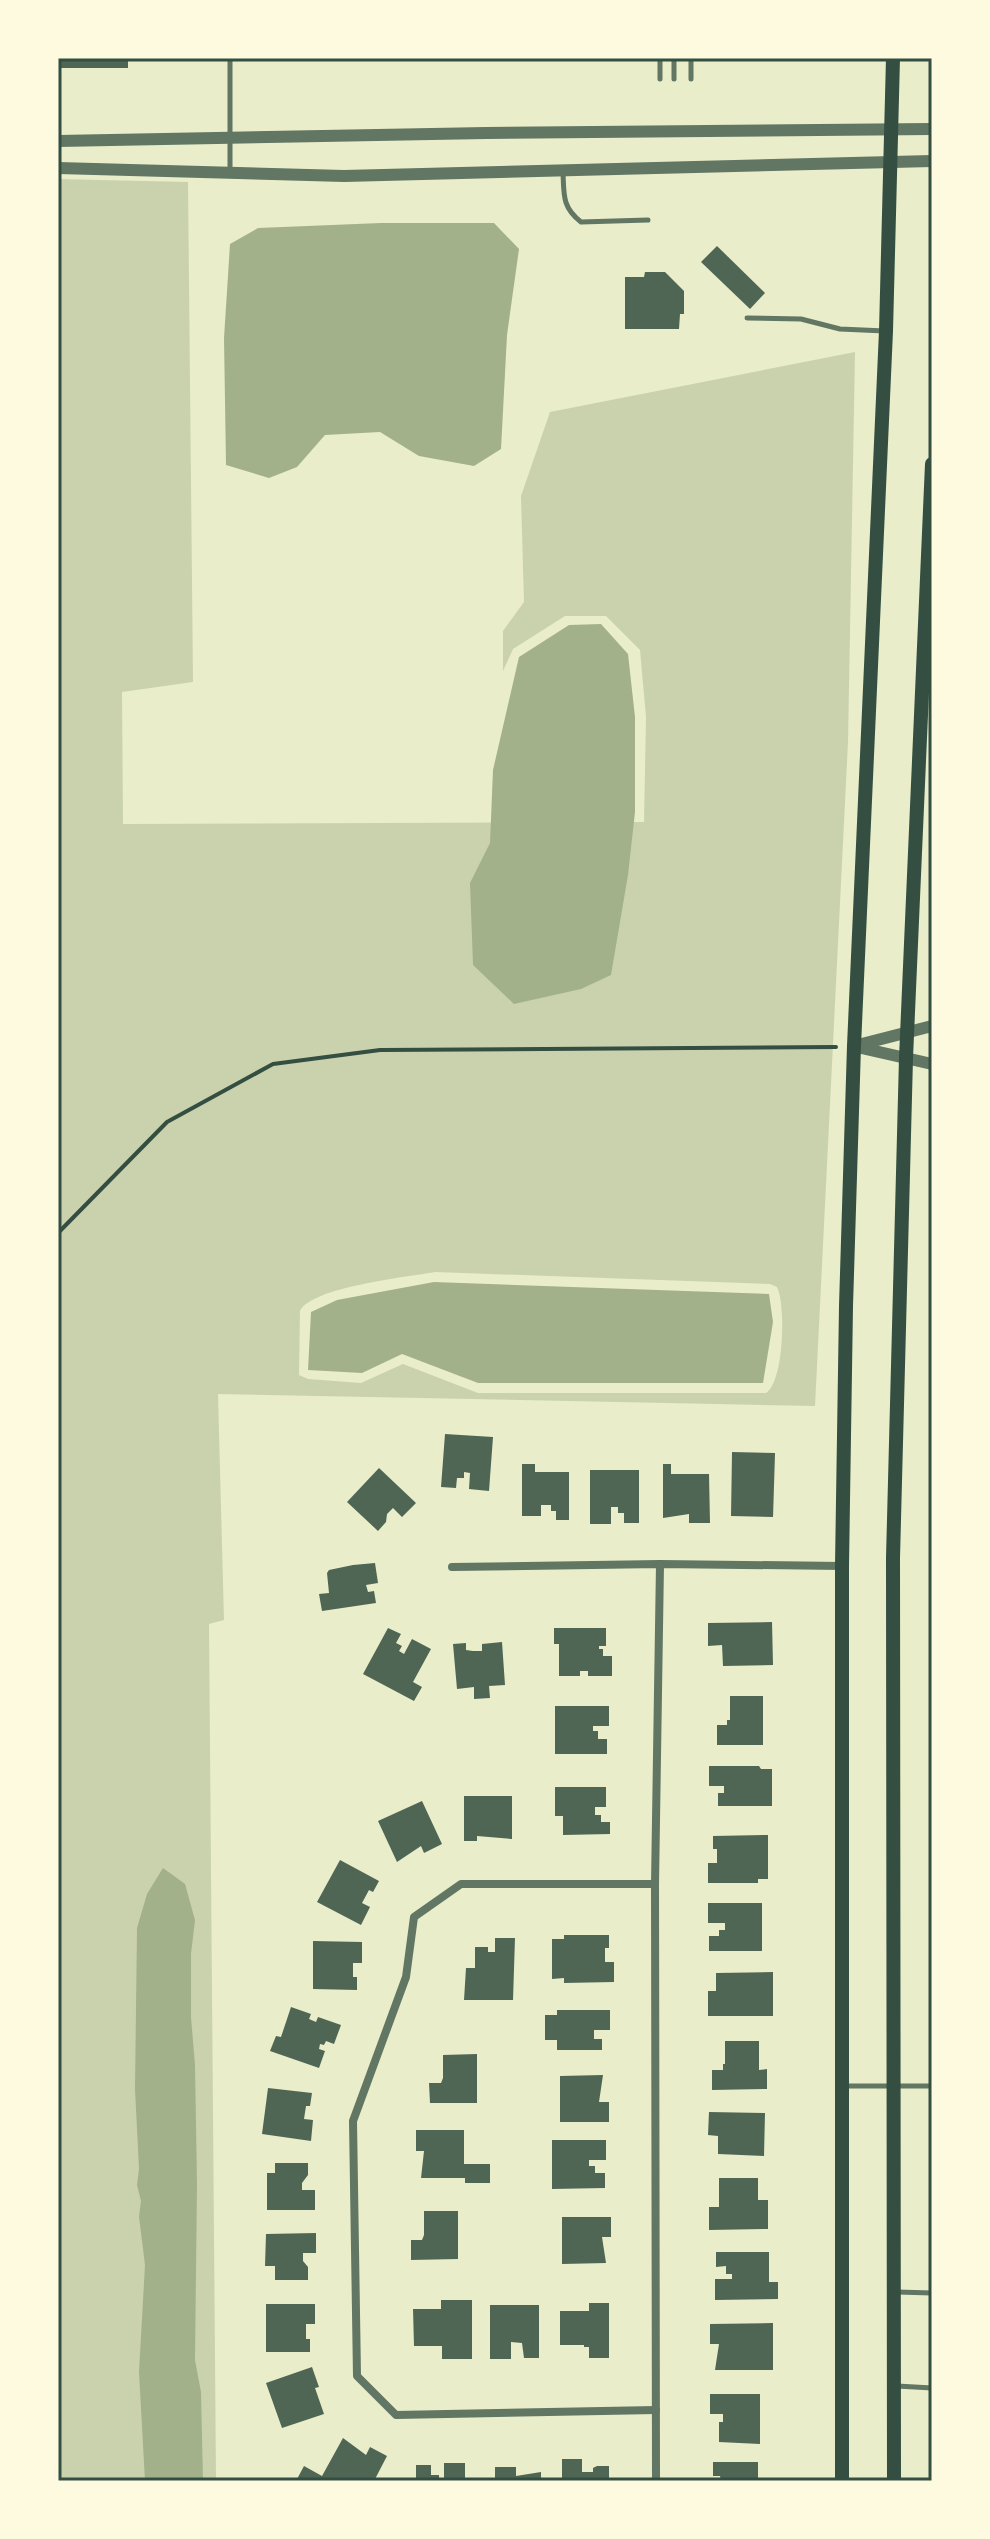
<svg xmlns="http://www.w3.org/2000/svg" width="990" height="2539" font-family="Figtree,sans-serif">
	<rect width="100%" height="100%" fill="#e9edc9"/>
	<path fill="#cad2ad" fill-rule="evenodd" d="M 58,179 L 188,182 L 193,682 L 122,692 L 123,824 L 644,822 L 646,717 L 640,650 L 606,616 L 565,616 L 513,649 L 503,671 L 503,631 L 524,602 L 521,496 L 550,412 L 855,352 L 848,742 L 815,1406 L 218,1394 L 224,1620 L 209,1624 L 216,2481 L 58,2481 ZM 435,1272 L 770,1284 L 777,1287 C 786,1305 784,1382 766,1393 L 478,1393 L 403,1364 L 361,1383 L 308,1379 L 299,1375 L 300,1311 C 312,1287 407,1277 435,1272 Z"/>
	<g fill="#a3b18a">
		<path d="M 381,223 L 494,223 L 519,249 L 507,335 L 501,449 L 474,466 L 419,456 L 380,432 L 325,435 L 297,467 L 269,478 L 226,465 L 224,338 L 230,244 L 258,228 Z"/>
		<path d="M 601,624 L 628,654 L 635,717 L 635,812 L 628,875 L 611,975 L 581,989 L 514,1004 L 473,965 L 470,883 L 490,843 L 493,770 L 519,657 L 569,625 Z"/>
		<path d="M 434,1282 L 769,1294 L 773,1322 L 763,1383 L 478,1383 L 402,1354 L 362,1373 L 308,1370 L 311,1312 L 337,1300 Z"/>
		<path d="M 163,1868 L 185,1884 L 195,1920 L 191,1954 L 191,2017 L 195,2065 L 197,2185 L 195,2360 L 201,2392 L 203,2481 L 145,2481 L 139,2372 L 145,2265 L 139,2217 L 141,2201 L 137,2185 L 139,2169 L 135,2089 L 137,1928 L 147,1894 Z"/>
	</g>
	<g fill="#4f6655">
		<rect x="58" y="58" width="70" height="10"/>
		<path d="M 717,246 L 765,293 L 750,309 L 701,262 Z"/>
		<path d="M 645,272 L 665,272 L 684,291 L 684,314 L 680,314 L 679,329 L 625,329 L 625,277 L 644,277 Z"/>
		<path d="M 445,1434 L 493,1437 L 489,1491 L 469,1489 L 470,1473 L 464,1472 L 464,1478 L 457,1478 L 456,1488 L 441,1487 Z"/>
		<path d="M 732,1452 L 775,1453 L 773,1517 L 731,1516 Z"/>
		<path d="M 522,1464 L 535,1464 L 535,1472 L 569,1472 L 569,1520 L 556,1520 L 556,1511 L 551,1511 L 551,1505 L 541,1505 L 541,1516 L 522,1516 Z"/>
		<path d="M 663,1464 L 671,1464 L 671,1474 L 709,1474 L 710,1523 L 689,1523 L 689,1514 L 663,1518 Z"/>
		<path d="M 379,1468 L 416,1503 L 402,1517 L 393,1508 L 387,1514 L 386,1522 L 378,1531 L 347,1502 Z"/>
		<path d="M 590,1470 L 639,1470 L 639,1523 L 624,1523 L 624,1513 L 618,1513 L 618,1507 L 611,1507 L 611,1524 L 590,1524 Z"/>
		<path d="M 375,1563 L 378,1583 L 366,1585 L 368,1592 L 374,1591 L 376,1603 L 322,1611 L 319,1594 L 329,1593 L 327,1573 L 329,1570 L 353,1565 Z"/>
		<path d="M 772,1622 L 773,1665 L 723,1666 L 722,1645 L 708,1646 L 708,1623 Z"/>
		<path d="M 388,1628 L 401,1634 L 396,1643 L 402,1646 L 399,1651 L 404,1654 L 412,1639 L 431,1649 L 413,1682 L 422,1687 L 414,1701 L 363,1674 Z"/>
		<path d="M 554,1628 L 606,1628 L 606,1646 L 599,1646 L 599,1649 L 603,1649 L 603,1656 L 612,1656 L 612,1676 L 588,1676 L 588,1671 L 580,1671 L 580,1676 L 559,1676 L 559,1644 L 554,1644 Z"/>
		<path d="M 502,1642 L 505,1685 L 489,1686 L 490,1698 L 474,1699 L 474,1687 L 457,1689 L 453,1644 L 466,1643 L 466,1650 L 473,1651 L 482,1651 L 482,1644 Z"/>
		<path d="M 730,1696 L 763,1696 L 763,1745 L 717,1745 L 717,1725 L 727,1725 L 727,1720 L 730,1720 Z"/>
		<path d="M 555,1706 L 609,1706 L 609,1726 L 593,1726 L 593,1731 L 598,1731 L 598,1739 L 607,1739 L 607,1754 L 555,1754 Z"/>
		<path d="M 709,1766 L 759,1766 L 761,1769 L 772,1769 L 772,1806 L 718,1806 L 718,1793 L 724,1793 L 724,1786 L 709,1786 Z"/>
		<path d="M 555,1787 L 606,1787 L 606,1807 L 595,1807 L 595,1815 L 601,1815 L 601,1822 L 610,1822 L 610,1834 L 563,1835 L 563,1816 L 555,1816 Z"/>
		<path d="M 464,1796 L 512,1796 L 512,1839 L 477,1836 L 477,1841 L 464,1841 Z"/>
		<path d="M 422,1801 L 442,1844 L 424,1853 L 421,1846 L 397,1862 L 378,1821 Z"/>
		<path d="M 768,1835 L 768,1879 L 758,1879 L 758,1883 L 708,1883 L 708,1863 L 717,1863 L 717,1849 L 713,1849 L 713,1836 Z"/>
		<path d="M 340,1860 L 379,1881 L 373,1892 L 369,1890 L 362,1903 L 370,1907 L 361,1925 L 317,1902 Z"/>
		<path d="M 708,1903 L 762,1903 L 762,1951 L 709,1951 L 709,1936 L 719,1936 L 719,1930 L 725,1930 L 725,1923 L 708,1923 Z"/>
		<path d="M 564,1935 L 609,1935 L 609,1948 L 605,1948 L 605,1962 L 614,1962 L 614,1982 L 564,1983 L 564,1978 L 552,1979 L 552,1939 L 564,1939 Z"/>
		<path d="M 495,1938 L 515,1938 L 513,2000 L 464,2000 L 466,1968 L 475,1968 L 475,1947 L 488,1947 L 488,1952 L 495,1952 Z"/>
		<path d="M 313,1941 L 362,1942 L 362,1963 L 353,1963 L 353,1977 L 357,1977 L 357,1990 L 313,1989 Z"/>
		<path d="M 773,1972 L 773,2016 L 708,2016 L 708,1991 L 716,1991 L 716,1973 Z"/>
		<path d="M 291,2007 L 311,2014 L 309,2019 L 316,2022 L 318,2017 L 341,2025 L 334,2044 L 326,2041 L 324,2045 L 320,2044 L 319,2049 L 325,2051 L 319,2068 L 270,2051 L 276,2036 L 281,2037 Z"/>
		<path d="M 557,2010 L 610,2010 L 610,2030 L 594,2030 L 594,2039 L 602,2039 L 602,2050 L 557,2050 L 557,2040 L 545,2040 L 545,2015 L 557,2015 Z"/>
		<path d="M 725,2041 L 759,2041 L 759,2070 L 767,2069 L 767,2089 L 712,2090 L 712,2070 L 723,2070 L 723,2064 L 725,2064 Z"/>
		<path d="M 477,2054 L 477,2103 L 430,2103 L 429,2083 L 441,2083 L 443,2078 L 443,2055 Z"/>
		<path d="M 603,2075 L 599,2102 L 609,2102 L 609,2122 L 560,2122 L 560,2076 Z"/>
		<path d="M 268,2088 L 312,2093 L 310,2106 L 306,2106 L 304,2119 L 313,2120 L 311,2141 L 262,2134 Z"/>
		<path d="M 709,2112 L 765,2113 L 764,2156 L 718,2154 L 718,2136 L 708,2135 Z"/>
		<path d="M 416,2130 L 464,2130 L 464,2164 L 490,2164 L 490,2183 L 465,2183 L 465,2178 L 421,2178 L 424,2151 L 416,2151 Z"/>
		<path d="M 552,2140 L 606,2140 L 606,2160 L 589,2160 L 589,2166 L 595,2166 L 595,2173 L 605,2173 L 605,2188 L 552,2189 Z"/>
		<path d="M 275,2163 L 308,2163 L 308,2175 L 302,2183 L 302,2190 L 315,2190 L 315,2210 L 267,2210 L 267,2173 L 275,2173 Z"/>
		<path d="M 719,2178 L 758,2178 L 758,2200 L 768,2200 L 768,2229 L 709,2230 L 709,2207 L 719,2207 Z"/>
		<path d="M 424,2211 L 458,2211 L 458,2259 L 411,2260 L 411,2240 L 422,2240 L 424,2235 Z"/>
		<path d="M 562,2217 L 611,2217 L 611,2237 L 602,2237 L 606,2263 L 562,2264 Z"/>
		<path d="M 316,2233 L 316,2253 L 303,2253 L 303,2261 L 308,2267 L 308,2280 L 275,2280 L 275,2266 L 265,2266 L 266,2234 Z"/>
		<path d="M 716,2252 L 769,2252 L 769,2282 L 778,2282 L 778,2299 L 715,2300 L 715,2279 L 732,2279 L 732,2274 L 726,2274 L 726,2266 L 716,2267 Z"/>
		<path d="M 441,2300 L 472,2300 L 472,2359 L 442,2359 L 442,2346 L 414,2346 L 413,2309 L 441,2309 Z"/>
		<path d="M 589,2303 L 609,2303 L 609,2358 L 589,2358 L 589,2347 L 584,2347 L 584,2345 L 560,2345 L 560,2311 L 589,2311 Z"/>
		<path d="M 266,2304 L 315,2304 L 315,2324 L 306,2324 L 306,2339 L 310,2339 L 310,2352 L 266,2352 Z"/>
		<path d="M 490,2305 L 539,2305 L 539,2358 L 524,2358 L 522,2343 L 511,2342 L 511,2359 L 490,2359 Z"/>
		<path d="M 773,2323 L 773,2370 L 715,2370 L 719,2344 L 710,2344 L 710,2324 Z"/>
		<path d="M 312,2367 L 319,2387 L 315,2388 L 324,2414 L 282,2428 L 266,2383 Z"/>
		<path d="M 710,2394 L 760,2394 L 760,2444 L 719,2442 L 719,2422 L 723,2422 L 723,2414 L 710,2414 Z"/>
		<path d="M 343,2438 L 366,2455 L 370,2447 L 387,2456 L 374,2481 L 296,2481 L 304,2466 L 322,2476 Z"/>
		<path d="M 562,2459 L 582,2459 L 582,2472 L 593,2472 L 593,2468 L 597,2466 L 609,2466 L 609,2481 L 562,2481 Z"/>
		<path d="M 713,2462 L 758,2462 L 758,2481 L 721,2481 L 720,2476 L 713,2476 Z"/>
		<rect x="444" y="2463" width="21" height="18"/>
		<path d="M 416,2465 L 431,2465 L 431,2475 L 439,2475 L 439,2481 L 416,2481 Z"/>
		<path d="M 495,2467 L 516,2467 L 516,2476 L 541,2472 L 541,2481 L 495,2481 Z"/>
	</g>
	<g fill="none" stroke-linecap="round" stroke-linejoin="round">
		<path stroke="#344e41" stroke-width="4" d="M 58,1233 L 167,1122 L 273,1064 L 380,1050 L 836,1047"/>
		<g stroke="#617663" stroke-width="5">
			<path d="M 230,58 L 230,172"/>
			<path d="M 660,58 L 660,79"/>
			<path d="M 691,58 L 691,79"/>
			<path d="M 674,79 L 674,58"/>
			<path d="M 563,172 C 564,195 562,207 581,222 L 648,220"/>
			<path d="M 747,318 L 801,319 L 840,329 L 885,331"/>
			<path d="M 843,2086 L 932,2086"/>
			<path d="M 897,2292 L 932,2293"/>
			<path d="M 897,2386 L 932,2388"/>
		</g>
		<g stroke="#617663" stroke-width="8">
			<path d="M 452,1567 L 660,1564 L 842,1566"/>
			<path d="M 655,1884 L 461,1884 L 414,1917 L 406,1977 L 353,2121 L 357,2376 L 396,2415 L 656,2410"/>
			<path d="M 656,2481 L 655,1884 L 660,1564"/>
		</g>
		<g stroke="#617663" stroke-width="12">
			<path d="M 58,141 L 486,133 L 932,129"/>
			<path d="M 58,168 L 344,176 L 932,161"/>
			<path d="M 854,1046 L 932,1026"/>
			<path d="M 857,1047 L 932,1064"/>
		</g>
		<g stroke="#344e41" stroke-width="14">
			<path d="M 842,2481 L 842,1566 L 846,1306 L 854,1046 L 886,331 L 893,58"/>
			<path d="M 894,2481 L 893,1558 L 906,1058 L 932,464"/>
		</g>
	</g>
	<rect width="990" height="2539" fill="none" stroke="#fefae0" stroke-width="120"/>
	<rect x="60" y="60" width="870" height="2419" fill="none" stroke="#344e41" stroke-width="3"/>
</svg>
